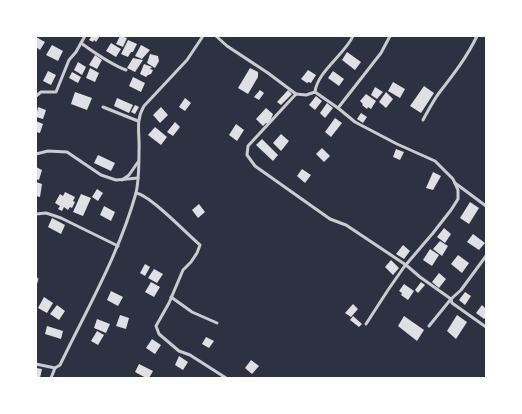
<svg xmlns="http://www.w3.org/2000/svg" width="522" height="414" font-family="'Nunito Sans',sans-serif">
	<rect width="100%" height="100%" fill="#2d3142"/>
	<g fill="#e0e0e3">
		<path d="M 89,36 L 100,36 L 96,42 L 94,40 L 93,42 L 89,40 L 91,37 Z"/>
		<path d="M 120,36 L 127,38 L 123,47 L 116,44 Z"/>
		<path d="M 36,37 L 45,42 L 40,50 L 36,47 Z"/>
		<path d="M 128,40 L 137,44 L 133,52 L 131,52 L 128,57 L 121,54 Z"/>
		<path d="M 111,43 L 121,49 L 116,57 L 106,51 Z"/>
		<path d="M 52,45 L 63,51 L 58,61 L 46,55 Z"/>
		<path d="M 141,45 L 150,50 L 142,59 L 135,56 Z"/>
		<path d="M 347,52 L 361,62 L 355,70 L 342,60 Z"/>
		<path d="M 150,54 L 158,56 L 159,61 L 155,68 L 147,63 Z"/>
		<path d="M 95,55 L 102,60 L 97,69 L 89,65 Z"/>
		<path d="M 133,58 L 143,60 L 135,72 L 127,68 Z"/>
		<path d="M 78,62 L 86,67 L 82,75 L 74,70 Z"/>
		<path d="M 144,64 L 152,67 L 150,69 L 153,70 L 151,74 L 148,75 L 146,77 L 140,74 Z"/>
		<path d="M 90,68 L 99,73 L 95,82 L 86,78 Z"/>
		<path d="M 250,68 L 258,72 L 258,77 L 248,94 L 238,88 Z"/>
		<path d="M 308,70 L 316,75 L 311,83 L 309,82 L 307,83 L 301,79 Z"/>
		<path d="M 48,71 L 56,75 L 51,85 L 43,81 Z"/>
		<path d="M 333,71 L 344,79 L 339,86 L 328,78 Z"/>
		<path d="M 72,72 L 81,77 L 78,83 L 69,78 Z"/>
		<path d="M 133,77 L 145,83 L 141,92 L 129,86 Z"/>
		<path d="M 393,82 L 405,89 L 400,98 L 388,91 Z"/>
		<path d="M 424,86 L 434,93 L 421,113 L 410,106 Z"/>
		<path d="M 375,87 L 383,92 L 377,99 L 371,95 Z"/>
		<path d="M 260,90 L 264,93 L 259,100 L 254,97 Z"/>
		<path d="M 288,90 L 292,94 L 281,105 L 277,102 Z"/>
		<path d="M 75,92 L 92,98 L 87,110 L 71,104 Z"/>
		<path d="M 386,92 L 393,99 L 386,108 L 379,102 Z"/>
		<path d="M 366,94 L 376,101 L 371,109 L 368,107 L 367,109 L 362,105 L 363,104 L 360,101 Z"/>
		<path d="M 316,96 L 322,101 L 315,110 L 309,105 Z"/>
		<path d="M 117,98 L 133,105 L 129,113 L 114,106 Z"/>
		<path d="M 185,98 L 191,103 L 185,111 L 179,107 Z"/>
		<path d="M 327,103 L 333,108 L 325,118 L 320,113 Z"/>
		<path d="M 135,105 L 139,107 L 135,114 L 131,112 Z"/>
		<path d="M 38,107 L 46,110 L 43,119 L 36,117 Z"/>
		<path d="M 161,107 L 168,115 L 160,123 L 153,115 Z"/>
		<path d="M 266,108 L 273,114 L 271,119 L 271,120 L 268,124 L 266,123 L 263,126 L 256,119 Z"/>
		<path d="M 361,113 L 367,117 L 363,123 L 357,119 Z"/>
		<path d="M 335,118 L 342,123 L 331,137 L 325,132 Z"/>
		<path d="M 36,121 L 43,124 L 40,133 L 36,132 Z"/>
		<path d="M 175,122 L 180,127 L 173,136 L 167,132 Z"/>
		<path d="M 236,124 L 244,130 L 237,141 L 229,135 Z"/>
		<path d="M 155,127 L 167,137 L 161,145 L 148,135 Z"/>
		<path d="M 281,134 L 289,141 L 281,151 L 273,143 Z"/>
		<path d="M 262,139 L 278,155 L 273,161 L 256,145 Z"/>
		<path d="M 322,148 L 330,156 L 324,162 L 316,154 Z"/>
		<path d="M 396,149 L 404,152 L 400,160 L 393,157 Z"/>
		<path d="M 98,155 L 115,163 L 111,171 L 94,163 Z"/>
		<path d="M 36,167 L 42,170 L 39,180 L 36,179 Z"/>
		<path d="M 302,169 L 311,175 L 305,183 L 297,176 Z"/>
		<path d="M 433,172 L 441,176 L 433,190 L 426,188 Z"/>
		<path d="M 36,182 L 42,184 L 40,197 L 36,196 Z"/>
		<path d="M 97,189 L 103,193 L 98,201 L 92,197 Z"/>
		<path d="M 65,192 L 75,197 L 73,201 L 75,202 L 72,208 L 70,207 L 68,210 L 64,207 L 62,211 L 58,209 L 60,206 L 55,203 L 60,194 L 63,196 Z"/>
		<path d="M 81,194 L 91,198 L 83,216 L 73,212 Z"/>
		<path d="M 470,202 L 479,208 L 469,224 L 460,218 Z"/>
		<path d="M 199,204 L 205,212 L 198,218 L 192,210 Z"/>
		<path d="M 104,206 L 115,212 L 111,221 L 100,215 Z"/>
		<path d="M 52,218 L 65,225 L 61,234 L 48,227 Z"/>
		<path d="M 444,228 L 451,234 L 445,243 L 437,237 Z"/>
		<path d="M 473,234 L 485,243 L 479,250 L 467,242 Z"/>
		<path d="M 440,241 L 448,246 L 442,256 L 433,249 Z"/>
		<path d="M 403,245 L 410,251 L 404,259 L 396,254 Z"/>
		<path d="M 430,249 L 439,255 L 432,266 L 423,260 Z"/>
		<path d="M 458,255 L 469,263 L 462,273 L 451,264 Z"/>
		<path d="M 391,260 L 399,268 L 393,275 L 385,267 Z"/>
		<path d="M 145,264 L 150,267 L 145,276 L 140,273 Z"/>
		<path d="M 154,269 L 163,274 L 157,283 L 148,278 Z"/>
		<path d="M 439,273 L 446,279 L 439,288 L 432,282 Z"/>
		<path d="M 151,282 L 160,287 L 154,297 L 145,292 Z"/>
		<path d="M 421,282 L 425,285 L 418,293 L 415,290 Z"/>
		<path d="M 404,284 L 414,291 L 408,300 L 401,295 L 402,293 L 399,291 Z"/>
		<path d="M 111,291 L 123,297 L 118,306 L 107,300 Z"/>
		<path d="M 465,292 L 471,296 L 465,305 L 459,300 Z"/>
		<path d="M 44,297 L 53,303 L 47,313 L 38,308 Z"/>
		<path d="M 353,304 L 358,309 L 351,317 L 345,313 Z"/>
		<path d="M 57,305 L 65,311 L 59,320 L 50,314 Z"/>
		<path d="M 482,305 L 486,309 L 486,317 L 484,319 L 476,313 Z"/>
		<path d="M 120,315 L 129,318 L 126,329 L 116,326 Z"/>
		<path d="M 457,315 L 467,322 L 456,339 L 447,331 Z"/>
		<path d="M 353,316 L 362,324 L 359,327 L 350,320 Z"/>
		<path d="M 404,316 L 424,330 L 417,341 L 398,326 Z"/>
		<path d="M 97,319 L 110,324 L 106,333 L 94,328 Z"/>
		<path d="M 47,326 L 63,331 L 61,339 L 45,334 Z"/>
		<path d="M 97,331 L 104,335 L 98,345 L 91,341 Z"/>
		<path d="M 206,337 L 214,341 L 209,348 L 202,344 Z"/>
		<path d="M 152,339 L 161,345 L 155,354 L 146,348 Z"/>
		<path d="M 179,356 L 188,362 L 183,370 L 175,365 Z"/>
		<path d="M 251,360 L 259,366 L 252,374 L 245,368 Z"/>
		<path d="M 139,364 L 153,371 L 149,378 L 146,378 L 135,372 Z"/>
		<path d="M 36,368 L 42,369 L 40,378 L 36,377 Z"/>
	</g>
	<g fill="none" stroke-linecap="round" stroke-linejoin="round">
		<g stroke="#caccd0" stroke-width="3">
			<path d="M 216,36 L 227,46 L 268,73 L 296,94 L 248,146 L 247,155 L 255,166 L 330,219 L 346,225 L 406,265 L 420,277 L 451,299 L 429,326"/>
			<path d="M 81,43 L 85,36"/>
			<path d="M 315,92 C 317,72 345,54 353,36"/>
			<path d="M 296,94 L 306,95 L 315,92 L 338,108 L 355,122 L 397,144 L 435,161 L 453,179 L 458,190 L 458,199 L 451,210 L 433,233 L 404,267 L 388,290 L 366,324"/>
			<path d="M 36,96 L 41,92 L 56,92 L 69,60 L 76,52 L 81,43 C 95,53 110,64 126,70"/>
			<path d="M 103,107 L 138,121"/>
			<path d="M 338,108 L 381,53 L 390,36"/>
			<path d="M 423,120 C 428,111 433,101 439,93 C 453,75 467,57 477,36"/>
			<path d="M 36,154 L 48,151 L 67,152 L 101,175 L 116,180 L 138,178"/>
			<path d="M 122,180 L 129,175 L 138,162"/>
			<path d="M 455,183 L 486,206"/>
			<path d="M 136,193 C 150,195 187,234 200,245 L 197,253 L 191,262 L 183,270 L 169,303 L 156,326 L 159,334 L 179,351 L 190,355 L 226,378"/>
			<path d="M 36,214 L 46,213 L 61,218 L 118,246"/>
			<path d="M 486,256 L 461,290 L 451,299 L 452,303 L 486,327"/>
			<path d="M 36,279 L 37,279 L 36,283"/>
			<path d="M 171,297 L 192,312 L 217,323"/>
			<path d="M 36,364 L 55,368"/>
			<path d="M 51,378 L 55,368 L 60,365 C 87,309 119,254 136,193 C 139,180 139,165 139,151 C 140,134 135,121 144,106 L 187,60 L 203,36"/>
		</g>
	</g>
	<rect width="522" height="414" fill="none" stroke="#ffffff" stroke-width="74"/>
</svg>
